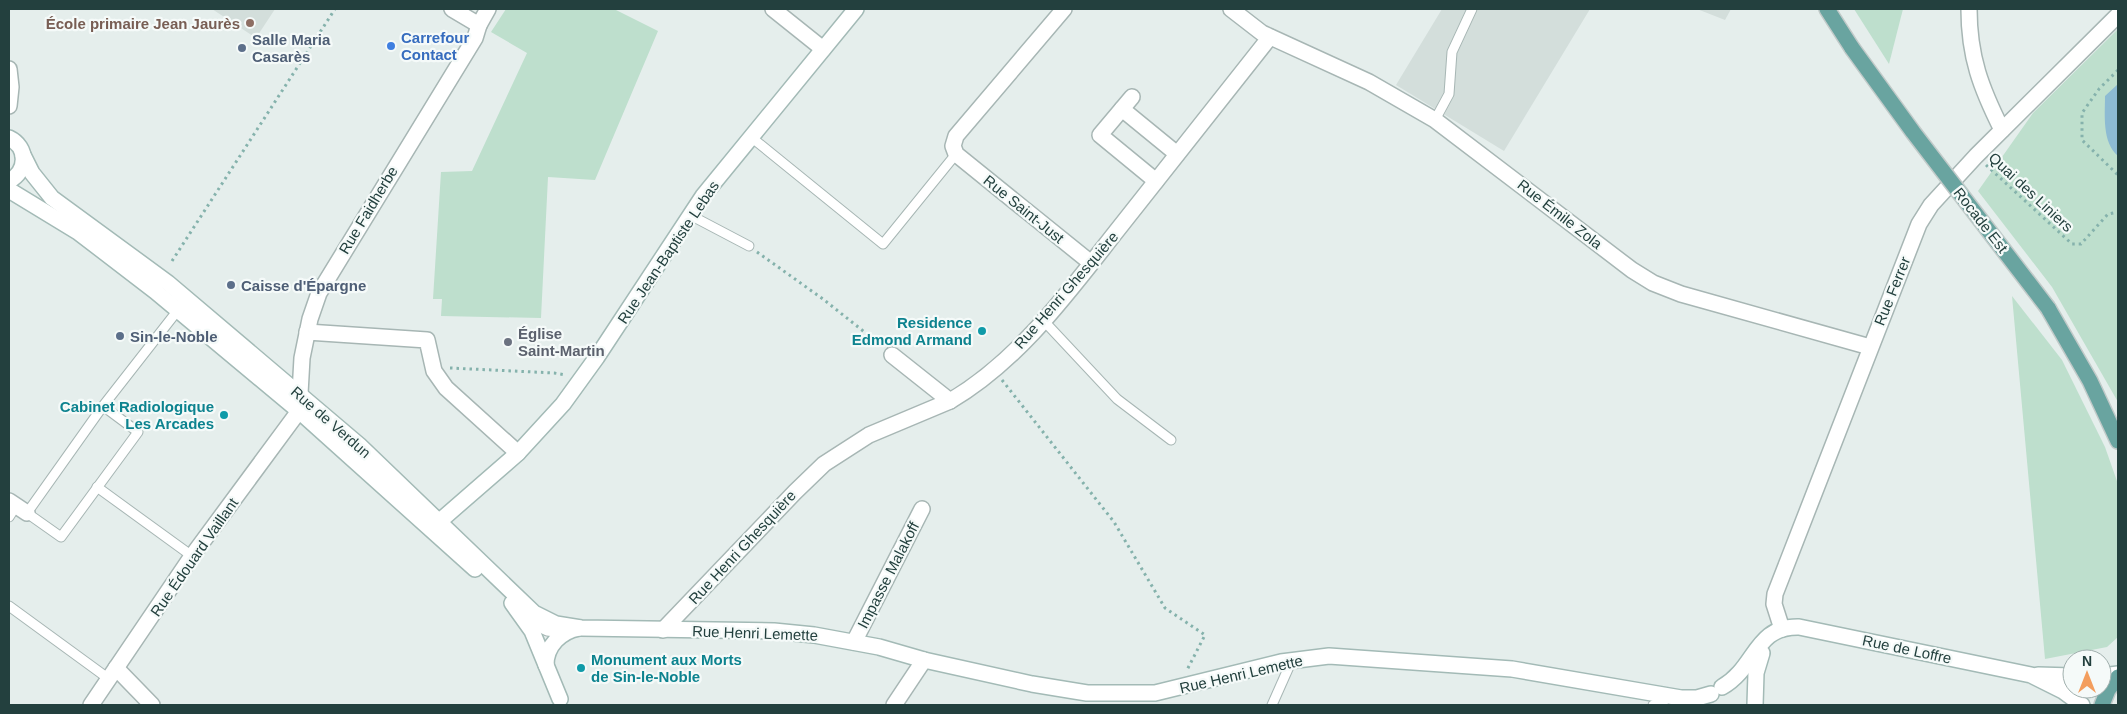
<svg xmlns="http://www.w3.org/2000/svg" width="2127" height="714" font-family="Helvetica,sans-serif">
	<rect width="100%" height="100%" fill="#e5eeec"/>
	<g fill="#d3dedb">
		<path d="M 212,9 L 275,9 L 256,38 Z"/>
		<path d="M 1442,9 L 1590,9 L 1504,151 L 1396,85 Z"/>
		<path d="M 1697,9 L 1731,9 L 1725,20 Z"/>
	</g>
	<g fill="#bedfcd">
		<path d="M 506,9 L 614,9 L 658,31 L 595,180 L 548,177 L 541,318 L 441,316 L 442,299 L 433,299 L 441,172 L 472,171 L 527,53 L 491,32 Z"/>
		<path d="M 1854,9 L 1903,9 L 1889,64 Z"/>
		<path d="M 2118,29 L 2118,402 L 2052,287 L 1978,191 L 2033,113 Z"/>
		<path d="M 2012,296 L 2062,360 L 2105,447 L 2118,484 L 2118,637 L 2107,647 L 2045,659 Z"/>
	</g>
	<path fill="#8dbbd3" d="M 2118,84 L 2118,156 C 2102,142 2105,116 2105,96 Z"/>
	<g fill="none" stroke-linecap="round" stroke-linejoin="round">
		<g stroke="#a7b6b4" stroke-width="11">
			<g id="lane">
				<path d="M 1435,120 L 1449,94 L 1452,52 L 1472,9"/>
				<path d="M 751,137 L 883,244 L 956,154"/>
				<path d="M 690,215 L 749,246"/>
				<path d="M 1043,320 L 1117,399 L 1171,440"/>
				<path d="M 103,406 L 138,432 L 61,537 L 27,513 L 103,406 L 178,310"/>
				<path d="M 97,487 L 192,556"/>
				<path d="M 9,517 L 16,506"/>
				<path d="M 9,606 L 109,679"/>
				<path d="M 530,623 L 547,631 L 565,633"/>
				<path d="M 1272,705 L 1292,660"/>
				<path d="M 1653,705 L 1664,701"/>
			</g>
		</g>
		<g stroke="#a7b6b4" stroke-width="18">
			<g id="street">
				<path d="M 452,9 L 479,25 L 488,9"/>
				<path d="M 773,9 L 823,49"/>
				<path d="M 1064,9 L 956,136 L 953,146 L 956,154 L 1091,263"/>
				<path d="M 1231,9 L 1262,33 L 1369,82 L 1435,120 L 1632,270 L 1653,283 L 1681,294 L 1870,347"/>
				<path d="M 1969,9 C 1969,57 1981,88 2002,130"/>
				<path d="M 9,69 L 11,87 L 9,106"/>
				<path d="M 1132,97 L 1100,135 L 1156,181"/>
				<path d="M 1122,109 L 1177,154"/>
				<path d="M 307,332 L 427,340 L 434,371 L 446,388 L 518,453"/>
				<path d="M 892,355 L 950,401"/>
				<path d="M 9,501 L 27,513"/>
				<path d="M 1782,629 L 1774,604 L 1775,594 L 1919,224 L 1931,205 L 1976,156 L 2118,15"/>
				<path d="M 663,630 L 795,492 L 824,464 L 869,435 L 950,401 C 1020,360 1070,290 1119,228 C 1170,164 1220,100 1270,37"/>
				<path d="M 854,642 L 922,509"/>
				<path d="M 116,668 L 152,705"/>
				<path d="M 91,705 L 192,556 L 299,411 L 302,358 L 310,319 L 319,293 L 475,38 L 479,25"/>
				<path d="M 894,705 L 924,660"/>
			</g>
		</g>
		<g stroke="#a3bab6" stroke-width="18">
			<g id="secondary">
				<path d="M 9,138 C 28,147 28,171 9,181"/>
				<path d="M 23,155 L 32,173 L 52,198 L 168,283 L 359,445 L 534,613 L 556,624 L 581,628 L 774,631 L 814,635 L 879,647 L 924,660 L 1032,684 L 1087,693 L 1155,693 L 1281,662 L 1329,656 L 1512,669 L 1681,698 L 1697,698 L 1711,694"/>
				<path d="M 9,190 L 78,232 L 155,291 L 299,411 L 475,569"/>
				<path d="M 433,527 L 518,453 L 563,404 L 597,357 L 703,196 L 856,9"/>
				<path d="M 512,603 L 532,631 L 560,699"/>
				<path d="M 546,665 C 546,646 561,631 579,628"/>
				<path d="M 2038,675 L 2072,676"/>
				<path d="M 2102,676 L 2118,674"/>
				<path d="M 1722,687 C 1757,667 1754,626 1799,627 L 2031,675 L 2063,691 L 2082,705"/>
				<path d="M 1755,705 L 1756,673 L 1762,653"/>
			</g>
		</g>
		<g stroke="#c1cac9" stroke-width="18">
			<g id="primary">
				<path d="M 1827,9 L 1852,48"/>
				<path d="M 2048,308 L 2090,381 L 2118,441"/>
				<path d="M 2102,705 L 2108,690 L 2118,677"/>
			</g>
		</g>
		<g stroke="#85b2ac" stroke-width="3" stroke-dasharray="2.5 4" stroke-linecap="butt">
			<path d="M 2118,70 L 2099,89 L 2082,113 L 2082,140 L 2118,175"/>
			<path d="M 1986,165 L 2072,244 L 2081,244 L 2108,214 L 2118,212"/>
			<path d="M 757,252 L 823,299 L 882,346"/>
			<path d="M 172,261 L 335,9"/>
			<path d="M 450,368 L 554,373 L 566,375"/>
			<path d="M 1002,380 L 1114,522 L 1165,608 L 1205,635 L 1187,670"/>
		</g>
		<use href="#lane" stroke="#fff" stroke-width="9"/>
		<use href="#street" stroke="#fff" stroke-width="15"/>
		<use href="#secondary" stroke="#fff" stroke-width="15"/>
		<use href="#primary" stroke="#69a4a0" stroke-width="15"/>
		<g stroke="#c1cac9" stroke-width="18" stroke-linecap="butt">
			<path id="primary-bridge" d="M 1852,48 L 1913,132 L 2048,308"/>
		</g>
		<use href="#primary-bridge" stroke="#69a4a0" stroke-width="15"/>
	</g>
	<circle fill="#8d6e63" stroke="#f5faf9" stroke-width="2" cx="250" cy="23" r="5"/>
	<circle fill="#3f7fe0" stroke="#f5faf9" stroke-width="2" cx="391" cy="46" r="5"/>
	<g fill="#5c6f8a" stroke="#f5faf9" stroke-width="2">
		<circle cx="242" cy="48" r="5"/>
		<circle cx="231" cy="285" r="5"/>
		<circle cx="120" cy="336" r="5"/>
	</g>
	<g fill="#0f9aa8" stroke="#f5faf9" stroke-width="2">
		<circle cx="982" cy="331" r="5"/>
		<circle cx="224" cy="415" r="5"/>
		<circle cx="581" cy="668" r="5"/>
	</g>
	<circle fill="#6b7280" stroke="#f5faf9" stroke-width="2" cx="508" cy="342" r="5"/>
	<g text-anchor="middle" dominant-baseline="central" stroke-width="4.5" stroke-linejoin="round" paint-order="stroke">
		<g font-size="15" font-weight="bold" fill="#785e54" stroke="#f5faf9" text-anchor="end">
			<text x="240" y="23">École primaire Jean Jaurès</text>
		</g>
		<g font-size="15" font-weight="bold" fill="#366cbe" stroke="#f5faf9" text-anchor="start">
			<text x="401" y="37">Carrefour<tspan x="401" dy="17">Contact</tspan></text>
		</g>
		<g font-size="15" font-weight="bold" fill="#4e5e75" stroke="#f5faf9" text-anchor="start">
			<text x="252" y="39">Salle Maria<tspan x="252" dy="17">Casarès</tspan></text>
			<text x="241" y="285">Caisse d'Épargne</text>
			<text x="130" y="336">Sin-le-Noble</text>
		</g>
		<g font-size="15" fill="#23403e" stroke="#f5faf9">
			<text transform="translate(2031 192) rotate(43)">Quai des Liniers</text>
			<text transform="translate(1024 209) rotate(39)">Rue Saint-Just</text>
			<text transform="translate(368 210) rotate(-59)">Rue Faidherbe</text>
			<text transform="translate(1560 214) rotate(38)">Rue Émile Zola</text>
			<text transform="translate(1981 220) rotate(52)">Rocade Est</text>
			<text transform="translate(668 252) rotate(-56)">Rue Jean-Baptiste Lebas</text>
			<text transform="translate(1066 290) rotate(-49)">Rue Henri Ghesquière</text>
			<text transform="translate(1892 291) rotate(-68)">Rue Ferrer</text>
			<text transform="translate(331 422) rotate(41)">Rue de Verdun</text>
			<text transform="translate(742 547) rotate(-47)">Rue Henri Ghesquière</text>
			<text transform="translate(194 557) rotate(-55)">Rue Édouard Vaillant</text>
			<text transform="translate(888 575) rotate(-63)">Impasse Malakoff</text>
			<text transform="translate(755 633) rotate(2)">Rue Henri Lemette</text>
			<text transform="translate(1907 649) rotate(12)">Rue de Loffre</text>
			<text transform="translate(1241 674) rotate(-13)">Rue Henri Lemette</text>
		</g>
		<g font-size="15" font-weight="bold" fill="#0d838f" stroke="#f5faf9" text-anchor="end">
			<text x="972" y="322">Residence<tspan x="972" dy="17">Edmond Armand</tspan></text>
			<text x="214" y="406">Cabinet Radiologique<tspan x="214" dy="17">Les Arcades</tspan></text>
			<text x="591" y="659" text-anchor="start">Monument aux Morts<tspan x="591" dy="17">de Sin-le-Noble</tspan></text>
		</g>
		<g font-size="15" font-weight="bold" fill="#5b616d" stroke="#f5faf9" text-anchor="start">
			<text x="518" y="333">Église<tspan x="518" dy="17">Saint-Martin</tspan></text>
		</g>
	</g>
	<rect width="2127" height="714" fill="none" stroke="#23403e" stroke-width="20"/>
	<g transform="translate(2087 674)"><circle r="24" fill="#f5faf9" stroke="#a1b0ae"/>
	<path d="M0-4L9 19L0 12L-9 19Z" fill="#f39e5e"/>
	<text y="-8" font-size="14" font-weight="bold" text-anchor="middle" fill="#23403e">N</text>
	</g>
</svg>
